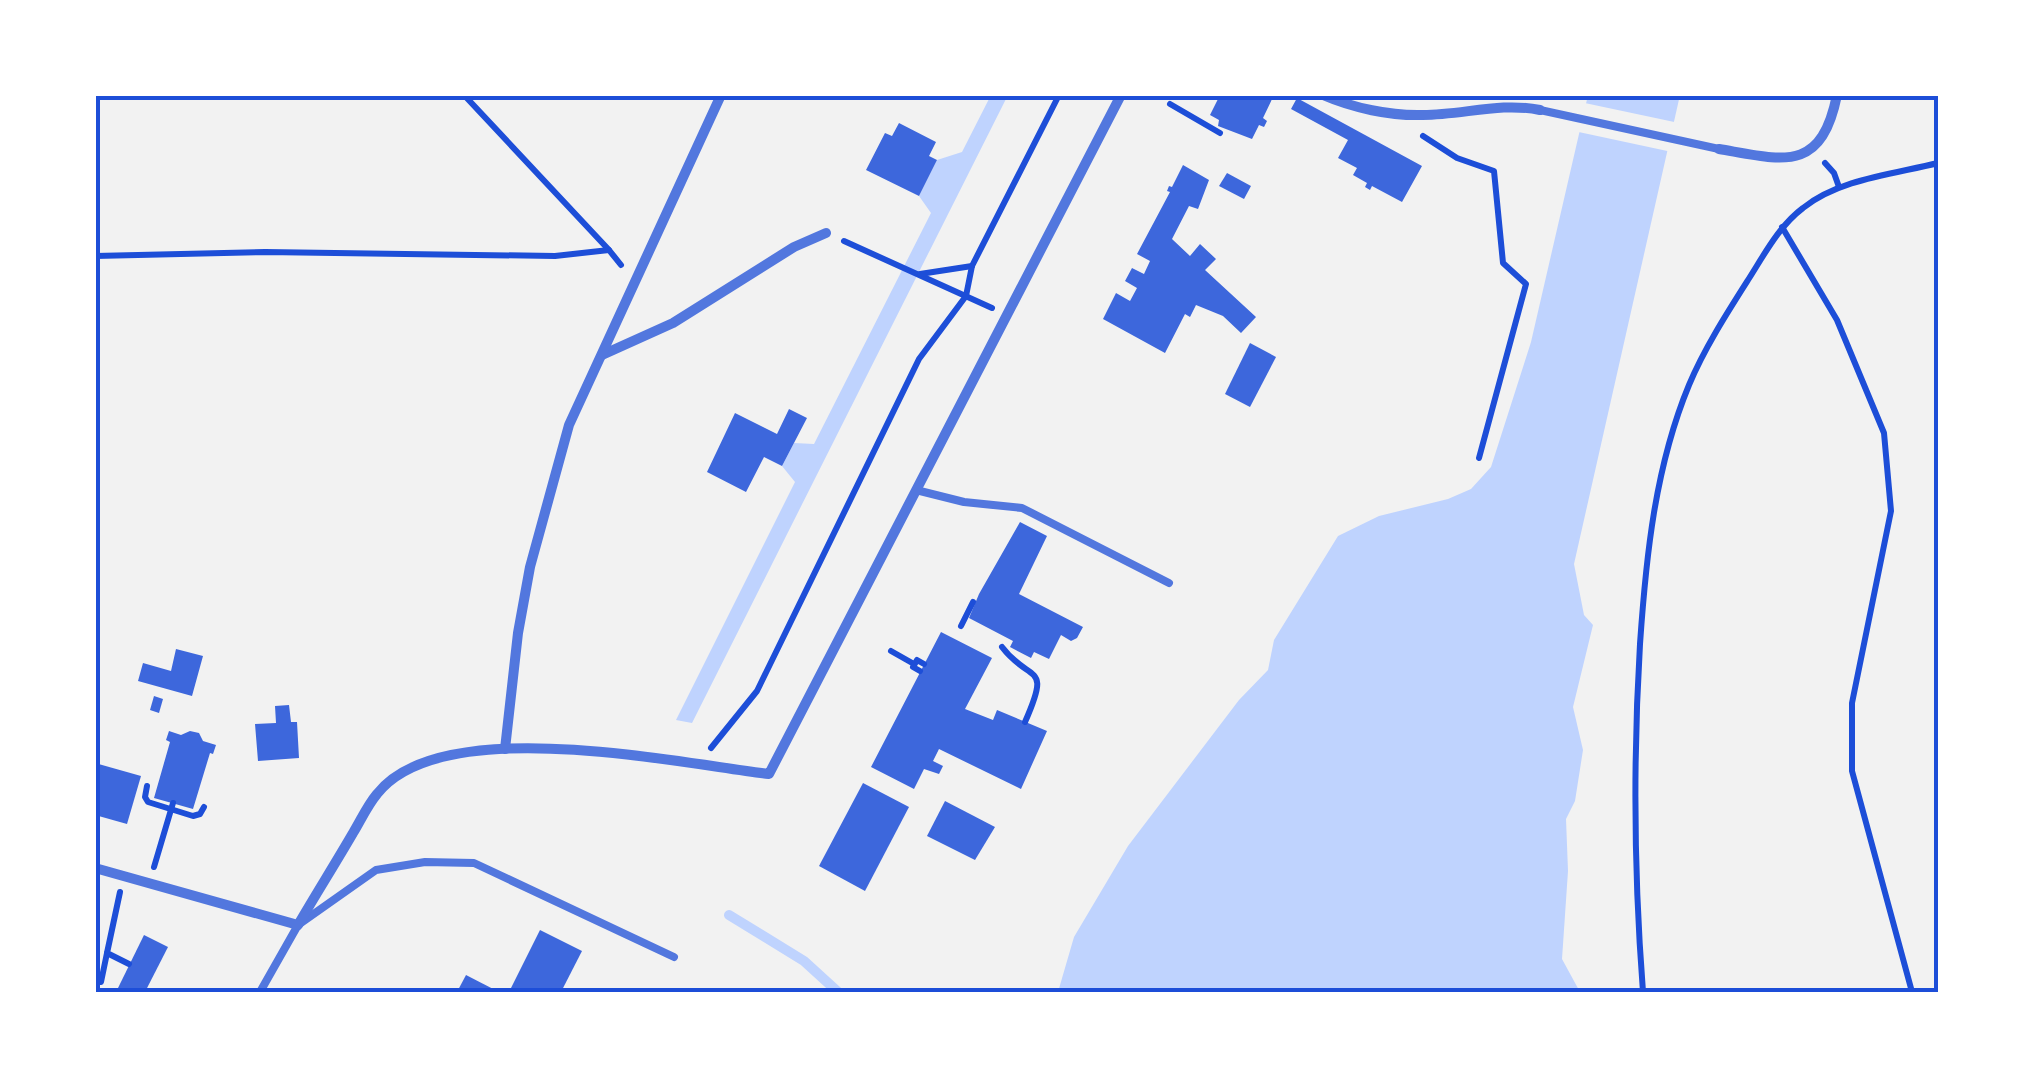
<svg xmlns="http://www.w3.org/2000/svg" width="2033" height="1087" font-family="'Roboto Condensed',sans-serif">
	<rect width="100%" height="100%" fill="#f2f2f2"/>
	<g fill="#bfd3fe">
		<path d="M 991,95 L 1008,95 L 692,723 L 676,720 L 795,482 L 782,466 L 794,443 L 814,444 L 931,213 L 919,196 L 937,160 L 962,152 Z"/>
		<path d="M 1588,95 L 1680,95 L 1574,564 L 1584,615 L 1593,625 L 1573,707 L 1583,750 L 1575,801 L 1566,819 L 1568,871 L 1562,959 L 1580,992 L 1058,992 L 1074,937 L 1128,846 L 1239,700 L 1268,670 L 1274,640 L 1338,536 L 1379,516 L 1448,499 L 1471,489 L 1491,467 L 1531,342 Z"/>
	</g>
	<path fill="#f2f2f2" d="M 1580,102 L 1679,123 L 1672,152 L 1574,131 Z"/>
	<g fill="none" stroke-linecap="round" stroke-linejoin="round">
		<path stroke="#bfd3fe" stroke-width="10" d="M 729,915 L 804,961 L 838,992"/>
	</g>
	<g fill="#3d67dc">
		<path d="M 1220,95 L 1274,95 L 1263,118 L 1267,121 L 1264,127 L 1259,125 L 1252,139 L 1218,126 L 1219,120 L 1210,115 Z"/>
		<path d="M 1297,98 L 1422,166 L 1402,202 L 1372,186 L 1370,190 L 1365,187 L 1367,183 L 1353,175 L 1357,168 L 1338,158 L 1348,140 L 1291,109 Z"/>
		<path d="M 899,123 L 936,142 L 929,156 L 937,160 L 919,196 L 866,170 L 885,133 L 892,136 Z"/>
		<path d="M 1183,165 L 1209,180 L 1198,209 L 1189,206 L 1172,239 L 1190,256 L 1200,244 L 1216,259 L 1205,270 L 1256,317 L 1241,333 L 1223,316 L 1196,305 L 1190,317 L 1185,314 L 1165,353 L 1103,319 L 1116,293 L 1130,301 L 1137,288 L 1125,281 L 1132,268 L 1144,274 L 1150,261 L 1137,254 L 1170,192 L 1167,191 L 1169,186 L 1172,187 Z"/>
		<path d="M 1227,173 L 1251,186 L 1244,199 L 1219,186 Z"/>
		<path d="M 1250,343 L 1276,357 L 1250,407 L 1225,394 Z"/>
		<path d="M 789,409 L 807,418 L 782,466 L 764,457 L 746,492 L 707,472 L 735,413 L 777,434 Z"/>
		<path d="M 1020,522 L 1047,536 L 1019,594 L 1083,627 L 1077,638 L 1071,641 L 1061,635 L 1049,659 L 1034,652 L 1031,658 L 1010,647 L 1013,641 L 969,618 L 979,594 Z"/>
		<path d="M 941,632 L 992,658 L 965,709 L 993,720 L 997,710 L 1047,731 L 1021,789 L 939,749 L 933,761 L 943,766 L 939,774 L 924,769 L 914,789 L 871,767 Z"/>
		<path d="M 176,649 L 203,656 L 192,696 L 138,681 L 143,663 L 171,671 Z"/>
		<path d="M 154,696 L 163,699 L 159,713 L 150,710 Z"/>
		<path d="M 289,705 L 291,722 L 297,722 L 299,758 L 258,761 L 255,724 L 276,723 L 275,706 Z"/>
		<path d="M 169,731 L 181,735 L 190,731 L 199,733 L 203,741 L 216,745 L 213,754 L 210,753 L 193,809 L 154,798 L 170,742 L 166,740 Z"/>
		<path d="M 95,763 L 141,776 L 127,824 L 95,815 Z"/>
		<path d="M 863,783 L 909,807 L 865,891 L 819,866 Z"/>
		<path d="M 945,801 L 995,827 L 975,860 L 927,836 Z"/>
		<path d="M 540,930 L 582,951 L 561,992 L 509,992 Z"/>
		<path d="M 144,935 L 168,947 L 145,992 L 127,992 L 118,988 Z"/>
		<path d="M 466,975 L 499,992 L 457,992 Z"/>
	</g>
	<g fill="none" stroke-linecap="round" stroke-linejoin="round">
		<g stroke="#1d4ed8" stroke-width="6">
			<path d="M 464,95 L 609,250"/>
			<path d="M 1170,104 L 1220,133"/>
			<path d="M 1423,136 L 1457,158 L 1494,171 L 1503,263 L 1526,284 L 1479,458"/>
			<path d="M 1825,163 L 1834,173 L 1839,187"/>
			<path d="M 1782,227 L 1837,320 L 1884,433 L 1891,511 L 1852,703 L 1852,771 L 1912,992"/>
			<path d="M 844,241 L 992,308"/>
			<path d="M 95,256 L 265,252 L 555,256 L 609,250 L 621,265"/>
			<path d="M 920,274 L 972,266"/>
			<path d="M 961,626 L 973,602"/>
			<path d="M 1002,647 C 1030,684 1052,661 1025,722"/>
			<path d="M 891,651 L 914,664"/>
			<path d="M 920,671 L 913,667 L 917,660 L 924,664"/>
			<path d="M 711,748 L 757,691 L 919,359 L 966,296 L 972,266 L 1059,95"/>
			<path d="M 147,786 L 145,797 L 148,802 L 193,816 L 200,814 L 204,807"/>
			<path d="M 154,867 L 173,803"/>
			<path d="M 120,892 L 107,953 L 129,964"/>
			<path d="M 96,981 L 101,982 L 107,953"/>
			<path d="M 1643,992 C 1634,876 1633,760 1640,644 C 1646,557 1655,467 1689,385 C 1704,349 1727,313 1748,280 C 1764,255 1779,226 1803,208 C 1839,179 1894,174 1938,163"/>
		</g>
		<g stroke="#5277de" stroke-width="8">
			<path d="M 1540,110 L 1719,149"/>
			<path d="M 916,490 L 964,502 L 1022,508 L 1169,583"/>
			<path d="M 260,992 L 298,925 L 376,870 L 425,862 L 474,863 L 674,957"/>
		</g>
		<g stroke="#5277de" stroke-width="10">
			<path d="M 1323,95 C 1353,108 1390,116 1423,115 C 1463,115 1500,102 1540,110"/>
			<path d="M 1719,149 C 1783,160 1821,174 1837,95"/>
			<path d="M 602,355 L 673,323 L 794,247 L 826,233"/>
			<path d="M 505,749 L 518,633 L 530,567 L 569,425 L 721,95"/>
			<path d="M 95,868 L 298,925 C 316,894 335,864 353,833 C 361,820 367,806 377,794 C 441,712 676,763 769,774 L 1121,95"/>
		</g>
	</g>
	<rect width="2033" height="1087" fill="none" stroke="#ffffff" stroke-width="195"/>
	<rect x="98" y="98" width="1838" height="892" fill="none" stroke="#1d4ed8" stroke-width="4"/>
</svg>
